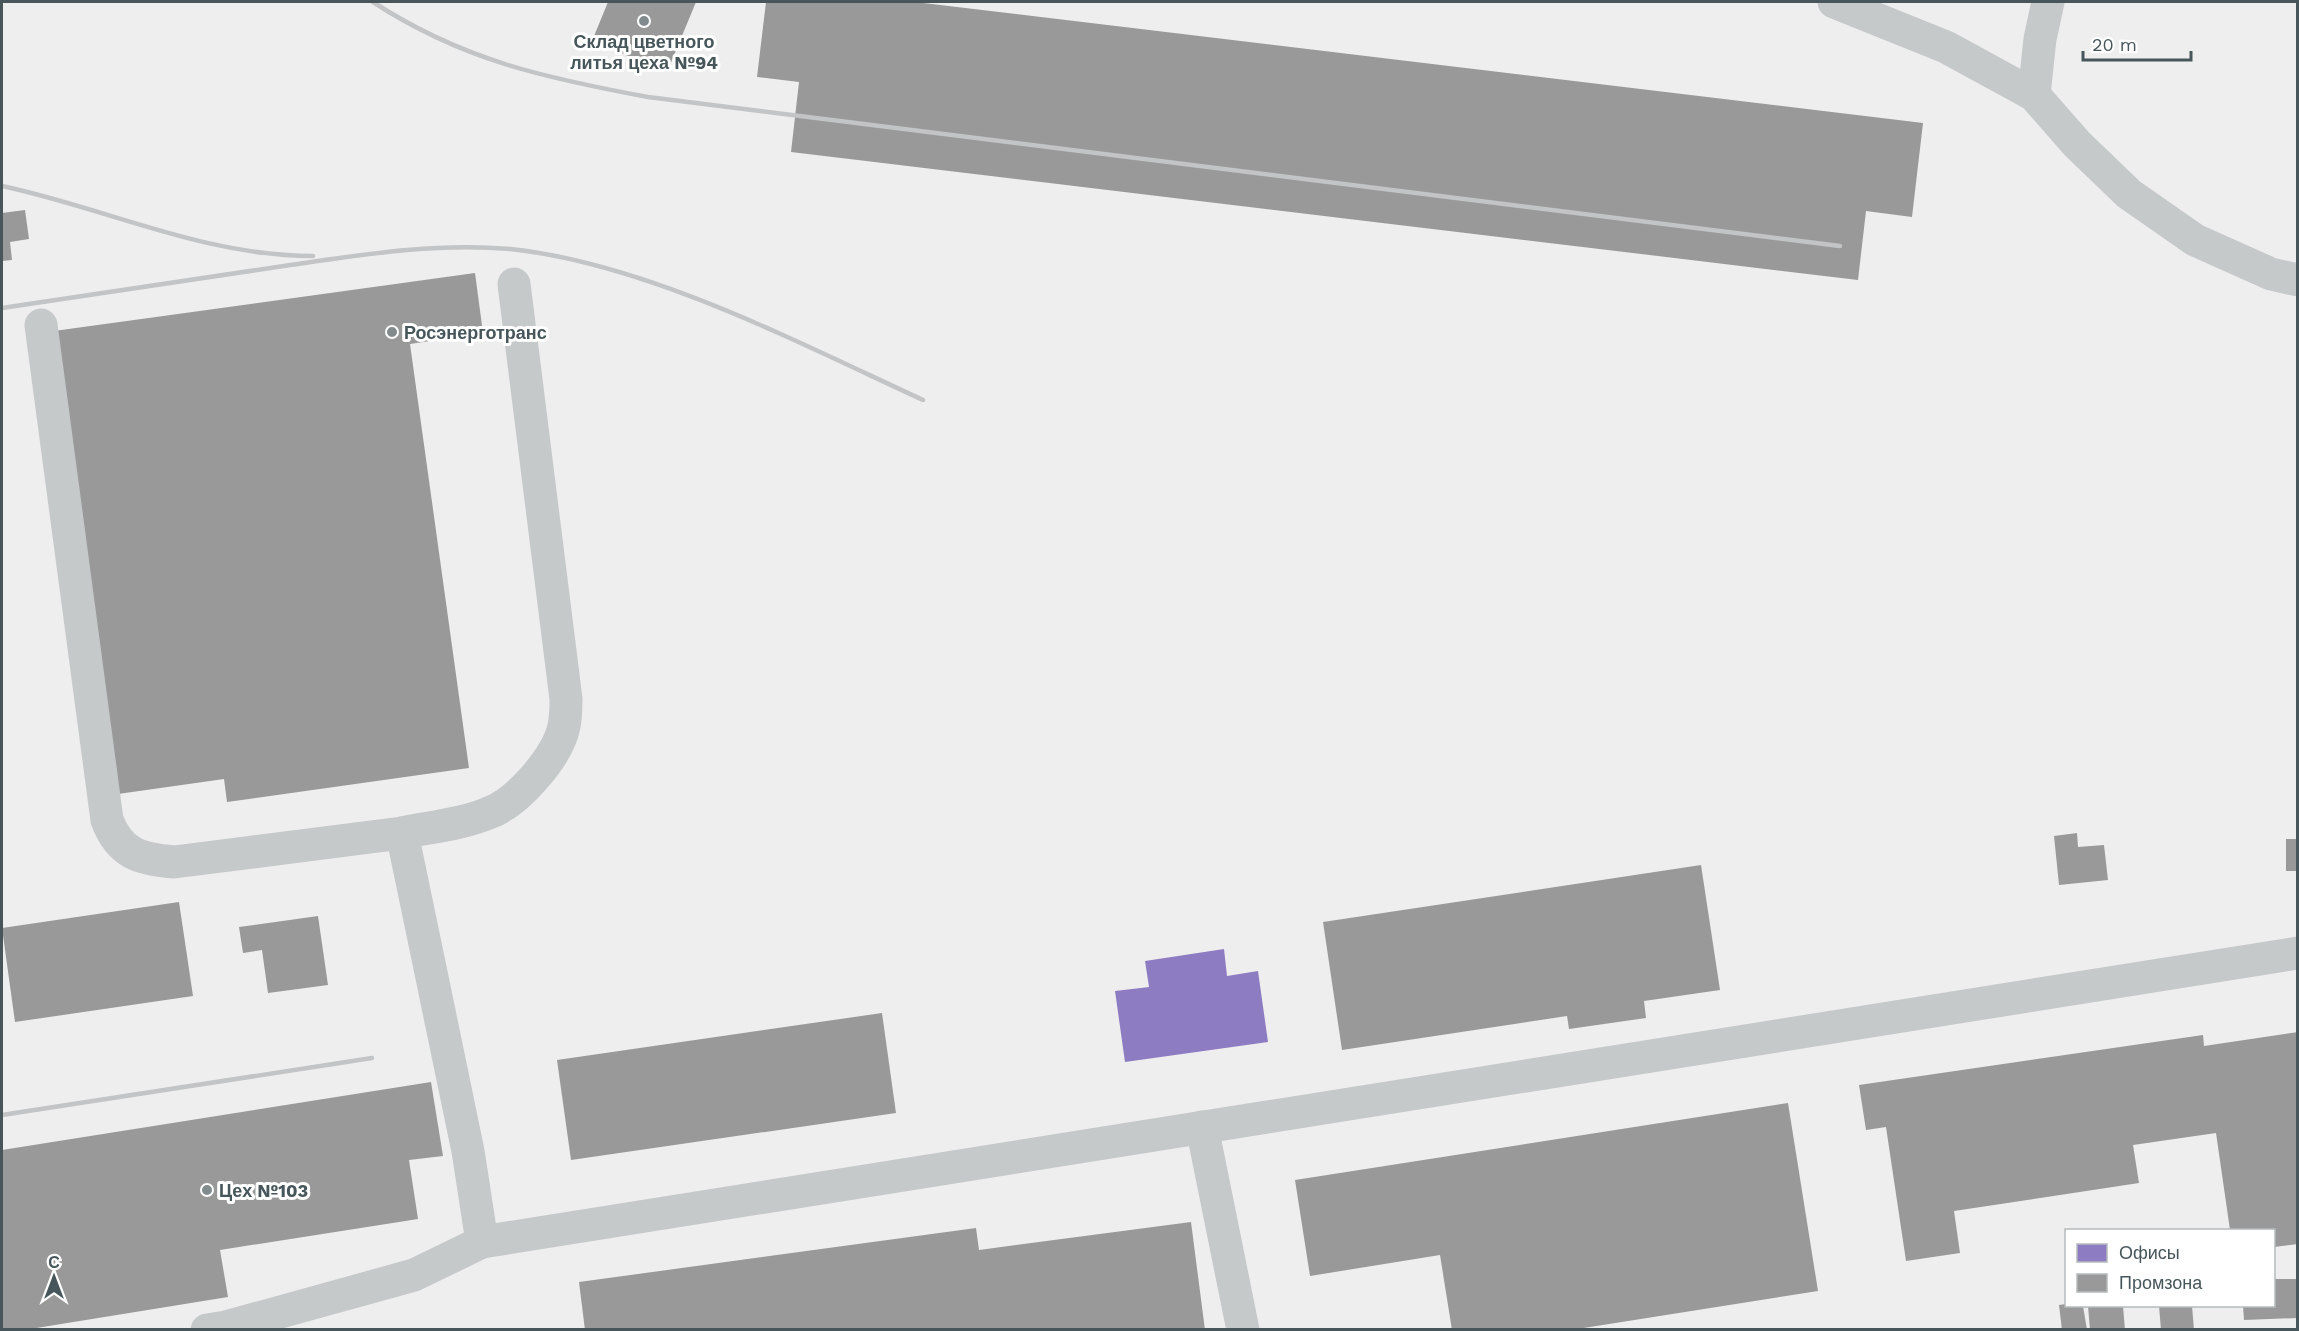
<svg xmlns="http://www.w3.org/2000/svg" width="2299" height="1331" font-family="'Work Sans',sans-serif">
	<rect width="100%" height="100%" fill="#efeeee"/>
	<path fill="#8e7cc3" d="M 1224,949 L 1227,976 L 1258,971 L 1268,1042 L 1125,1062 L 1115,991 L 1149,987 L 1145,961 Z"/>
	<g fill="#999">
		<path d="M 608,2 L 696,2 L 667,72 L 592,41 Z"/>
		<path d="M 766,2 L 915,2 L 1923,123 L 1912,217 L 1866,211 L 1858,280 L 791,152 L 799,82 L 757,77 Z"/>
		<path d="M 25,210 L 29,239 L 10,242 L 12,260 L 2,261 L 2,213 Z"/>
		<path d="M 475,273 L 483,333 L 410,344 L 469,768 L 227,802 L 224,779 L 118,794 L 54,331 Z"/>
		<path d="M 2077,833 L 2078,847 L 2104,845 L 2108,880 L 2059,885 L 2054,836 Z"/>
		<rect x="2286" y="839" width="12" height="32"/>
		<path d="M 1701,865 L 1720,990 L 1644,1001 L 1646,1018 L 1569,1029 L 1567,1016 L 1342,1050 L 1323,922 Z"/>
		<path d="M 179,902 L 193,996 L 15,1022 L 2,928 Z"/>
		<path d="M 318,916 L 328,985 L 268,993 L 262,950 L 243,953 L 239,927 Z"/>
		<path d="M 882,1013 L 896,1113 L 571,1160 L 557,1060 Z"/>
		<path d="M 2298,1032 L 2298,1244 L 2274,1247 L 2274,1230 L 2230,1230 L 2216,1133 L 2133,1145 L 2139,1183 L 1954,1211 L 1960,1253 L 1906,1261 L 1886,1127 L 1866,1130 L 1859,1085 L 2203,1035 L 2204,1046 Z"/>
		<path d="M 431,1082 L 443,1156 L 409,1160 L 418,1219 L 220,1250 L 228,1297 L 24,1330 L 2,1330 L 2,1150 Z"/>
		<path d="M 1788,1103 L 1818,1291 L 1571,1330 L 1452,1330 L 1440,1255 L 1310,1276 L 1295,1180 Z"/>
		<path d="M 1191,1222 L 1205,1330 L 585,1330 L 579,1282 L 976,1228 L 979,1250 Z"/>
		<path d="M 2274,1279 L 2298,1279 L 2298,1318 L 2244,1320 L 2243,1306 L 2274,1306 Z"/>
		<path d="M 2066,1304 L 2083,1306 L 2087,1330 L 2062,1330 L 2059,1305 Z"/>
		<path d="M 2088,1306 L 2123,1306 L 2125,1330 L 2090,1330 Z"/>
		<path d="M 2159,1306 L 2192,1306 L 2194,1330 L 2161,1330 Z"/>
	</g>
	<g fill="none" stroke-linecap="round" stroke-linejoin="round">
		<g stroke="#c6c9ca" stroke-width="33">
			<path d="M 1834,2 L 1946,47 L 2034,95 L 2077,144 L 2129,194 L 2195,240 L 2271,274 L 2298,280"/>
			<path d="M 2034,95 L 2040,39 L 2048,2"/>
			<path d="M 41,325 L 107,820 C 120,854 140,859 174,862 L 402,833"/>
			<path d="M 1202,1127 L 1243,1330"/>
			<path d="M 482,1242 L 468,1151 L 402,833 C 431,827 464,824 491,812 C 519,801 558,756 564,726 C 566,717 566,708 566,699 L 514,284"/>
			<path d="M 207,1330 L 226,1327 L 414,1275 L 482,1242 L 2298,953"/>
		</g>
		<g stroke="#c2c4c5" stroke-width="4.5">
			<path d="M 373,2 C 462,60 545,78 648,97 L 1840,246"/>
			<path d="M 2,186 C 106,208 203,256 313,256"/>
			<path d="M 2,308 C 93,295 185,281 277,267 C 354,256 432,242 510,249 C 646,263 799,343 923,400"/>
			<path d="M 2,1115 L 372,1058"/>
		</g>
	</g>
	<g fill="#818b8e" stroke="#fff" stroke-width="2">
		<circle cx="644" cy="21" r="6"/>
		<circle cx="392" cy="332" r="6"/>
		<circle cx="207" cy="1190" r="6"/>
	</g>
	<g text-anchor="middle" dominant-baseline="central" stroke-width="6" stroke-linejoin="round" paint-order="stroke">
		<g font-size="18" font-weight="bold" fill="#46565a" stroke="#fff" text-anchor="start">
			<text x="644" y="41" text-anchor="middle">Склад цветного<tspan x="644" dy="21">литья цеха №94</tspan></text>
			<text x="404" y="332">Росэнерготранс</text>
			<text x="219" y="1190">Цех №103</text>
		</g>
	</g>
	<rect width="2299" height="1331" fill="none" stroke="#46565a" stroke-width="6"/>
	<rect x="2065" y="1229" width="210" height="78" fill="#ffffff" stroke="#b5bbbd" stroke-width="1.5"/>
	<rect x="2077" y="1244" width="30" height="18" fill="#8e7cc3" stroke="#b5bbbd" stroke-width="1.5"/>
	<text x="2119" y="1259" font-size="18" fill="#46565a">Офисы</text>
	<rect x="2077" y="1274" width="30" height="18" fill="#999999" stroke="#b5bbbd" stroke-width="1.5"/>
	<text x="2119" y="1289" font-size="18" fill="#46565a">Промзона</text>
	<g transform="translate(54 1277)" stroke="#ffffff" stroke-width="4.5" paint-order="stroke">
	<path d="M0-4.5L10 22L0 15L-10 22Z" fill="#46565a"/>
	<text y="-9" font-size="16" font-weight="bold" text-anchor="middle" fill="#46565a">С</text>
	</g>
	<path d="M2083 51v9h108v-9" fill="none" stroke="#46565a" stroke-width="3"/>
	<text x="2092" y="51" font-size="18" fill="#46565a" stroke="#ffffff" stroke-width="4.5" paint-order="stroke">20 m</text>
</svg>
